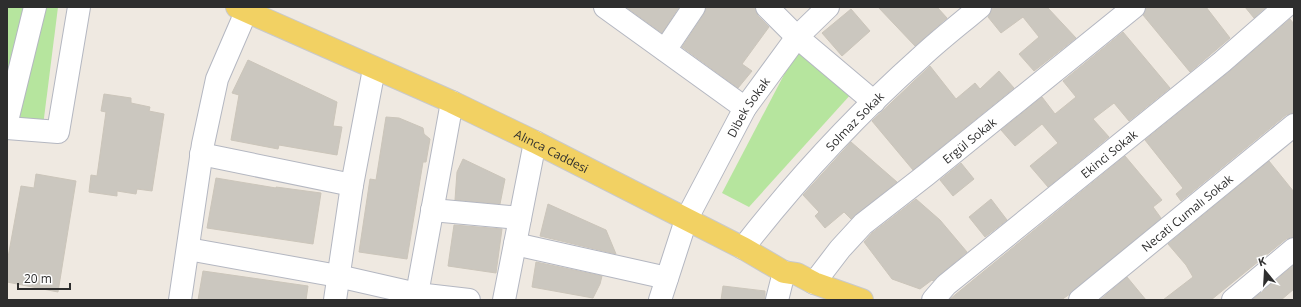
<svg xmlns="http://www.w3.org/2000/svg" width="1301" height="307" font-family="'Open Sans',sans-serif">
	<rect width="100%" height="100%" fill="#efe9e1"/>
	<g fill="#b6e59e">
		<path d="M 7,7 L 58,7 L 43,126 L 7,122 Z"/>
		<path d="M 798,48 L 852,93 L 749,207 L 722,193 Z"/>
	</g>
	<g fill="#cbc7bf" stroke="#cbc5ba">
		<path d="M 626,7 L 679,7 L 662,33 Z"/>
		<path d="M 706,7 L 755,7 L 758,16 L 769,27 L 742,64 L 752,71 L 738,88 L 682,47 L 704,14 Z"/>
		<path d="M 878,7 L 937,7 L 947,18 L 915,46 Z"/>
		<path d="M 993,7 L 1047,7 L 1076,38 L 1034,71 L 1019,54 L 1039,37 L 1023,17 L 1001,33 L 988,17 Z"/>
		<path d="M 1146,7 L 1206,7 L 1230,38 L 1190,72 L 1143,15 Z"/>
		<path d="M 1245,7 L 1266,7 L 1254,18 Z"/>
		<path d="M 851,9 L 870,31 L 842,56 L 822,33 Z"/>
		<path d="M 1290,19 L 1294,24 L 1294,113 L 1286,115 L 1181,201 L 1176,194 L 1183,188 L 1145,140 L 1230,71 Z"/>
		<path d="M 1123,32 L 1170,88 L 1129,121 L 1114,103 L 1093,119 L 1109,137 L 1048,187 L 1030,166 L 1058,143 L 1042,124 L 1015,146 L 1001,130 L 1042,97 L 1055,114 L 1076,97 L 1063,81 Z"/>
		<path d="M 248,60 L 337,102 L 333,126 L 342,127 L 337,155 L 279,145 L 278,149 L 231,140 L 239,95 L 232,93 Z"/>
		<path d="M 930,66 L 956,99 L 975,83 L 980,89 L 999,71 L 1014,88 L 913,170 L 872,121 Z"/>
		<path d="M 104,94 L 131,98 L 131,103 L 150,107 L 149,111 L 164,114 L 152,191 L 137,189 L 136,194 L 117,191 L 117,196 L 89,192 L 91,175 L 97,176 L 106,112 L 101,111 Z"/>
		<path d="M 386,117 L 399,118 L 423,128 L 424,134 L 430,139 L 426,162 L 423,162 L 407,259 L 359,252 L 370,179 L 376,180 Z"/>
		<path d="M 851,142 L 897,182 L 851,219 L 844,212 L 825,228 L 815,216 L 819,212 L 803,195 Z"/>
		<path d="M 1125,156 L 1162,200 L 1153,207 L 1161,218 L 1070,294 L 1061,300 L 950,299 Z"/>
		<path d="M 463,159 L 505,179 L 500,204 L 455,200 L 457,172 Z"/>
		<path d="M 1269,161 L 1294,192 L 1294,237 L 1286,239 L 1211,300 L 1163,300 L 1193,277 L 1186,265 L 1168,244 Z"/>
		<path d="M 961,163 L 974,179 L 953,196 L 940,180 Z"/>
		<path d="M 36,174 L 76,181 L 58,292 L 7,282 L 7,263 L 21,186 L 34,188 Z"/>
		<path d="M 216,178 L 276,188 L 276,187 L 321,193 L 313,244 L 207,228 Z"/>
		<path d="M 916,199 L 940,220 L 967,252 L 933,281 L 932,280 L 920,289 L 892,279 L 864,242 L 872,233 Z"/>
		<path d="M 991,199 L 1007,220 L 985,237 L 969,217 Z"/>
		<path d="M 548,204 L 606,230 L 616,254 L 540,236 Z"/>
		<path d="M 454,225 L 502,229 L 496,273 L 448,266 Z"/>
		<path d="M 536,262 L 602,276 L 600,284 L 593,298 L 532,287 Z"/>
		<path d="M 1294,265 L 1294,289 L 1281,300 L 1252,300 Z"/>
		<path d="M 203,271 L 308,286 L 306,300 L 198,300 Z"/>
		<path d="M 1127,277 L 1146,300 L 1100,300 Z"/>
		<path d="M 723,286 L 765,291 L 765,300 L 721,300 Z"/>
	</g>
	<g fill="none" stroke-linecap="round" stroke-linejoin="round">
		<g stroke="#b4b7c1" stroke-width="24">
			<g id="minor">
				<path d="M 605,7 L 745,108"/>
				<path d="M 767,7 L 797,37 L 874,102"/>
				<path d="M 665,50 L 694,7"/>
				<path d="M 7,121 L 35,7"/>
				<path d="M 7,128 L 58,132 L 79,7"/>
				<path d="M 201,154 L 352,185 L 374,69"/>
				<path d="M 432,210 L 520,218"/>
				<path d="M 515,244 L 667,278"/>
				<path id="s1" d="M 743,248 C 796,180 855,116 920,58 C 939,40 960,24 980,7"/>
				<path d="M 188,249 L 338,276 L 417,294 L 469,300"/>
				<path id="s2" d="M 814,283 L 840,249 L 863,224 L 926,175 L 1134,7"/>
				<path d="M 417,294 L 452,102"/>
				<path d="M 180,300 L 203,144 L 217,79 L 246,12"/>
				<path d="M 335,300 L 352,185"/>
				<path d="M 504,300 L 535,142"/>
				<path id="s3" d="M 660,300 L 686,220 L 745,108 L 797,37 L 828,7"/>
				<path d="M 777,300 L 784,272"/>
				<path id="s4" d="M 933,300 L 946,285 L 1222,62 L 1285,7"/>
				<path id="s5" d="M 1080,300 L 1294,125"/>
				<path d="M 1233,300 L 1294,249"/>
			</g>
		</g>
		<g stroke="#c9c9c9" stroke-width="24">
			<g id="major">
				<path id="s6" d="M 237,7 L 452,102 L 535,142 L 743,248 L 784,272 L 797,274 L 814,283 L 862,300"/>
			</g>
		</g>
		<use href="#minor" stroke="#fff" stroke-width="22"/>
		<use href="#major" stroke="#f2d163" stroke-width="22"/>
	</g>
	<g text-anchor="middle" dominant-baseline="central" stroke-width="3" stroke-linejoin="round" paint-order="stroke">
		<g font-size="12" fill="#2e2e2e" stroke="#fff">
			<text stroke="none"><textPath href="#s3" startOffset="213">Dibek Sokak</textPath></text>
			<text stroke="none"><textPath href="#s1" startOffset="169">Solmaz Sokak</textPath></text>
			<text stroke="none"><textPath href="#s2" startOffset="212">Ergül Sokak</textPath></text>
			<text stroke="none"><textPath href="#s6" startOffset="346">Alınca Caddesi</textPath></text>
			<text stroke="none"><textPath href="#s4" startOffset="229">Ekinci Sokak</textPath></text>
			<text stroke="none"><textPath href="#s5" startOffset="138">Necati Cumalı Sokak</textPath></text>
		</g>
	</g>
	<rect width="1301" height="307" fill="none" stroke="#2e2e2e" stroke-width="16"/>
	<g transform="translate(1265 271) rotate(342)" stroke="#ffffff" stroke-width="3" paint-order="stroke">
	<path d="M0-3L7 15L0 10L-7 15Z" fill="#2e2e2e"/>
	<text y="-6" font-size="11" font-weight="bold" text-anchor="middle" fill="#2e2e2e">K</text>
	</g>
	<path d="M18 283v6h52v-6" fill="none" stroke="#2e2e2e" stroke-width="2"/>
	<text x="24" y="283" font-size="12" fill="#2e2e2e" stroke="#ffffff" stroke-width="3" paint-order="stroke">20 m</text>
</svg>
